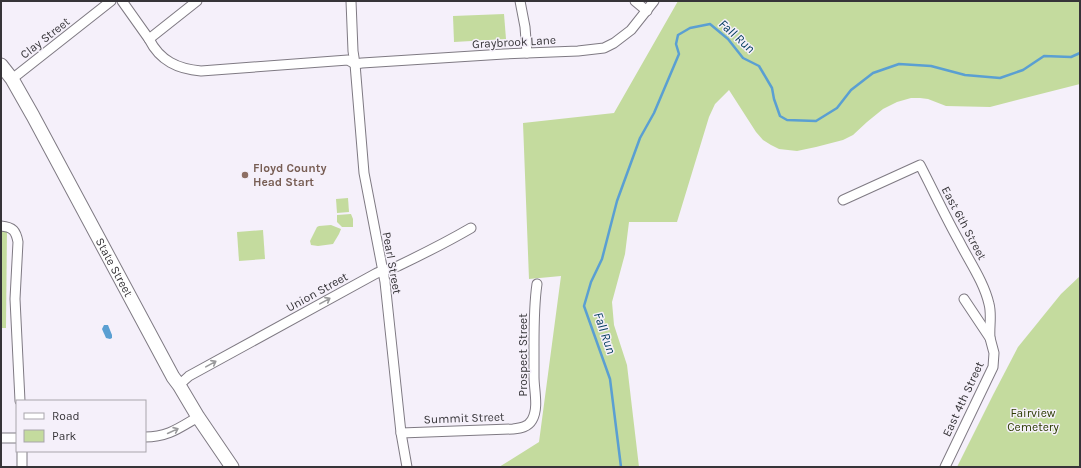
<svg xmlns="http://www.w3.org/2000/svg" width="1081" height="468" font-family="Karla,sans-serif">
	<rect width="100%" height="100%" fill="#f5f0fa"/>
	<g fill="#c4db9e">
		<path d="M 678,1 L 1080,1 L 1080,84 L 990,107 L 946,106 L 928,99 L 920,98 L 911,98 L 897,102 L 883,109 L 867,122 L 853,135 L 843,140 L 816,147 L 797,151 L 779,149 L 771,145 L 763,140 L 756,132 L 729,90 L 715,104 L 709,117 L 677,222 L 629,222 L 625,254 L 612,302 L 614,325 L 627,365 L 639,467 L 499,467 L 539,442 L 561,276 L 529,279 L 523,123 L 614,113 Z"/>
		<path d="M 504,14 L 506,39 L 454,42 L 453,16 Z"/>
		<path d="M 348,198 L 349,212 L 337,213 L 336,199 Z"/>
		<path d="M 351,214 L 353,219 L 353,227 L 342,227 L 337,222 L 337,215 Z"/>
		<path d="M 331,225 L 341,229 L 339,234 L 333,244 L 318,246 L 311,245 L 310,241 L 317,227 L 319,226 Z"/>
		<path d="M 1,228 L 7,228 L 6,328 L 1,328 Z"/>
		<path d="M 263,230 L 265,259 L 239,261 L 237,232 Z"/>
		<path d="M 1080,276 L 1080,467 L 957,467 L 993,395 L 1018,347 L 1061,294 Z"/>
	</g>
	<path fill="#5a9fd2" d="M 104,325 L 108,325 L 112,335 L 112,338 L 110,339 L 106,338 L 102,329 Z"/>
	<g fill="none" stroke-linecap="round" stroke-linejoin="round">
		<path stroke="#5a9fd2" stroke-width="2.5" d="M 621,467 L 610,379 L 584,306 L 591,282 L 602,259 L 617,201 L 640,138 L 654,113 L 679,54 L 676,44 L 678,35 L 690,28 L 710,24 L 728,39 L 743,58 L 759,66 L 772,88 L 774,99 L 780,116 L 787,120 L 816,121 L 837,108 L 851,90 L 873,73 L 899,64 L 931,66 L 965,75 L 1000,78 L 1023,70 L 1044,56 L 1071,57 L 1080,53"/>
		<g stroke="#7f7a83" stroke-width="11">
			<g id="minor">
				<path d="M 122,1 L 149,39 L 197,1"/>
				<path d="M 351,1 L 353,51 L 355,64 L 364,173 L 385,282 L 401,433 L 407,467"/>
				<path d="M 520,1 L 525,27 L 527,53"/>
				<path d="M 635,1 L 647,11"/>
				<path d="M 149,39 C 160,61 178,69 201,71 L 348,60 L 355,64 L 362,63 L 504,54 L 578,51 L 604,48 L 614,43 L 631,30 L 654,1"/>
				<path d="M 12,79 L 111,1"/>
				<path d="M 843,200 L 920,165 C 933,190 945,216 959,241 C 969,261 984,282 989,304 C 992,315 989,327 990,338"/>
				<path d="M 1,226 C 13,227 16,231 18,242 L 15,299 L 20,401"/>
				<path d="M 179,385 L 189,376 L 375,274 C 382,270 391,269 398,266 C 423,254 447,242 471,228"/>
				<path d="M 401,433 L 513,429 C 521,428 528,427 532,420 C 539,408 534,390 534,377 C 534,367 534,356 534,346 C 534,325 534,304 537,284"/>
				<path d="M 145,437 C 168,437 179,428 198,417"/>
				<path d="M 1,438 L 17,438"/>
				<path d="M 22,467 L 22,451"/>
				<path d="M 945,467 L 993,367 L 994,353 L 990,338 L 964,299"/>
			</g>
		</g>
		<g stroke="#7f7a83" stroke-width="15">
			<g id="secondary">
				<path id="s1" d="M 1,65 L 12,79 L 33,116 L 173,377 L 179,385 L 198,417 L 232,467"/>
			</g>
		</g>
		<use href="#minor" stroke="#fff" stroke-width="9"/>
		<use href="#secondary" stroke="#fff" stroke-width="13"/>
	</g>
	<defs><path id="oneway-shaft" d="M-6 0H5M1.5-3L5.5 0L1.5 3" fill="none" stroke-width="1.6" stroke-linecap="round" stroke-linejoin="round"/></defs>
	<g stroke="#9a9a9c">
		<use href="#oneway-shaft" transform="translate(325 301) rotate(-29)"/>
		<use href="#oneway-shaft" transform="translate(211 364) rotate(-29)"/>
		<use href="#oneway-shaft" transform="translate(173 431) rotate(-25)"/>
	</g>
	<circle fill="#8d6e63" stroke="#f5f0fa" stroke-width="1.5" cx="245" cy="175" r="4"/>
	<g text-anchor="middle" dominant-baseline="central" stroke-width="3" stroke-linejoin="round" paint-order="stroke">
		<g font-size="12" fill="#363438" stroke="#f5f0fa">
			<text transform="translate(45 38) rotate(-38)">Clay Street</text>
			<text transform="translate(514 42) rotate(-3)">Graybrook Lane</text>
			<text transform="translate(964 223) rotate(62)">East 6th Street</text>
			<text transform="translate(392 263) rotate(80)">Pearl Street</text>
			<text stroke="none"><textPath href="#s1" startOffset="232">State Street</textPath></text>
			<text transform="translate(317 292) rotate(-29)">Union Street</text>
			<text transform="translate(523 355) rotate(-90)">Prospect Street</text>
			<text transform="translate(963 399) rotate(-65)">East 4th Street</text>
			<text transform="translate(464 418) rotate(-2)">Summit Street</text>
		</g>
		<g font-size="12" font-weight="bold" fill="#785e54" stroke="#f5f0fa" text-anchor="start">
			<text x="253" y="168">Floyd County<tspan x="253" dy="14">Head Start</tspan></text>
		</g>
		<g font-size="12" fill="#2d3c03" stroke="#f5f0fa">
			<text x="1033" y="413">Fairview<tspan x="1033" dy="14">Cemetery</tspan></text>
		</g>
		<g font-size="13" font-style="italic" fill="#033c5e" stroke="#f5f0fa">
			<text transform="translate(737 36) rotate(42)">Fall Run</text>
			<text transform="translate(605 333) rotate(71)">Fall Run</text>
		</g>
	</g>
	<rect width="1081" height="468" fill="none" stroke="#363438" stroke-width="4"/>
	<rect x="16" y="400" width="130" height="52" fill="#f5f0fa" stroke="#a9a5ac"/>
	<rect x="24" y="413" width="20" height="6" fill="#ffffff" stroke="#a9a5ac"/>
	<text x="52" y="420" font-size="12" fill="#363438">Road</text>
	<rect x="24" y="430" width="20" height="12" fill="#c4db9e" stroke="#a9a5ac"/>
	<text x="52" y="440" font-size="12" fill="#363438">Park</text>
</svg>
